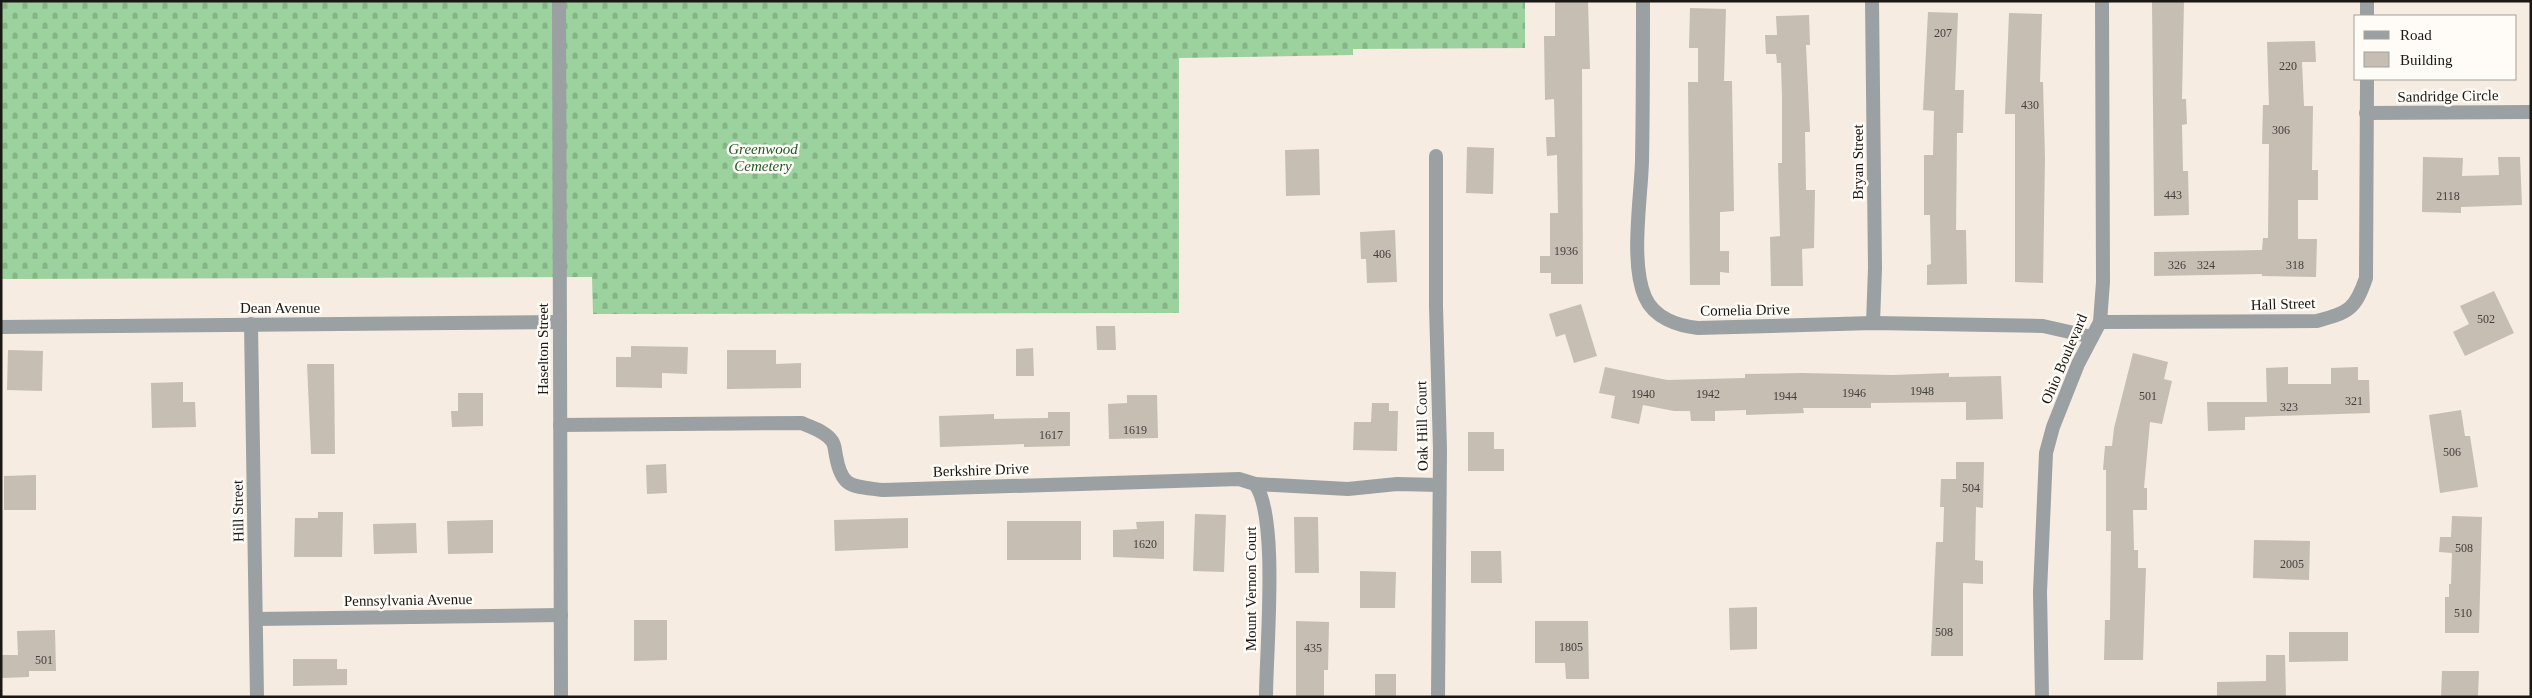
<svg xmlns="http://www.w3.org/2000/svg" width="2532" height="698" font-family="'Times New Roman',serif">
	<defs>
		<pattern id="cemetery-stones" width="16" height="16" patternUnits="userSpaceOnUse" patternTransform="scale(1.25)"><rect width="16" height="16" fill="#9bd29e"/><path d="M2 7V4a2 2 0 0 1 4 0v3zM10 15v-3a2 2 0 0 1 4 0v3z" fill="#85b487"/></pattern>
	</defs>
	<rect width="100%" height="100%" fill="#f6ece2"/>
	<path fill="url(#cemetery-stones)" d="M 1,1 L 1525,1 L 1525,48 L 1353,49 L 1353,55 L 1179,58 L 1179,313 L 593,314 L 592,277 L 1,279 Z"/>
	<g fill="#c6bdb3">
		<path d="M 1555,1 L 1588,1 L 1590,69 L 1582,69 L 1583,284 L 1551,284 L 1551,273 L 1540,273 L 1540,256 L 1550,256 L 1550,213 L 1558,213 L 1557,155 L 1547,156 L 1546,137 L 1555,137 L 1554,99 L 1545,100 L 1544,36 L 1555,36 Z"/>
		<path d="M 2152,1 L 2184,1 L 2182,99 L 2186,99 L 2187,124 L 2182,125 L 2183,171 L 2188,171 L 2189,215 L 2154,216 Z"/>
		<path d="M 1690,8 L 1726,9 L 1724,81 L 1732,81 L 1734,211 L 1720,212 L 1720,251 L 1729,251 L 1729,273 L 1720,272 L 1720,285 L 1690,285 L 1688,82 L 1698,82 L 1698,48 L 1689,48 Z"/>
		<path d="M 1928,12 L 1958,13 L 1955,90 L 1964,90 L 1963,133 L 1957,133 L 1956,230 L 1966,230 L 1967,284 L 1927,285 L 1927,265 L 1931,264 L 1930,215 L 1924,215 L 1924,155 L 1933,155 L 1934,111 L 1923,110 Z"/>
		<path d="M 2009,13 L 2042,14 L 2040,82 L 2043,82 L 2045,158 L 2043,283 L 2015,282 L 2015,114 L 2005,114 Z"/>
		<path d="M 1809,15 L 1810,45 L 1806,45 L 1810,132 L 1805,132 L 1806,190 L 1815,190 L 1814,248 L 1802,249 L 1803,286 L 1771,286 L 1770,237 L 1780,236 L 1778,163 L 1782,163 L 1782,98 L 1781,63 L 1777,63 L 1776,54 L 1766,54 L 1765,35 L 1777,35 L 1776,16 Z"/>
		<path d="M 2315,41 L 2316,62 L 2302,62 L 2304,106 L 2313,106 L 2312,170 L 2318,170 L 2318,200 L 2298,200 L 2298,239 L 2317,239 L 2316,277 L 2262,276 L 2262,274 L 2154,276 L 2154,252 L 2262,250 L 2263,238 L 2268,238 L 2269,144 L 2262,144 L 2263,105 L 2269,105 L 2267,42 Z"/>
		<path d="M 1467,147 L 1494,148 L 1493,194 L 1466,193 Z"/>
		<path d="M 1319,149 L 1320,195 L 1286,196 L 1285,150 Z"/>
		<path d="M 2423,157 L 2463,158 L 2462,176 L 2499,175 L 2498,157 L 2520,157 L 2522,205 L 2461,207 L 2461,213 L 2422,212 Z"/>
		<path d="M 1395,230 L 1397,282 L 1367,283 L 1366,259 L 1361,259 L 1360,232 Z"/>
		<path d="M 2494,291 L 2514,333 L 2465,356 L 2453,332 L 2469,324 L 2460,306 Z"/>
		<path d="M 1581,304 L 1597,356 L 1574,363 L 1565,334 L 1556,337 L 1549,314 Z"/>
		<path d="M 1096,326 L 1115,326 L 1116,350 L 1097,350 Z"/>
		<path d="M 631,346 L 688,347 L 687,374 L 662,373 L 662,388 L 616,387 L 616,357 L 631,357 Z"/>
		<path d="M 1033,348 L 1034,376 L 1016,376 L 1016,349 Z"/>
		<path d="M 8,350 L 43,351 L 42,391 L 7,390 Z"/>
		<path d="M 727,350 L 776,350 L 776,364 L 801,363 L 801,388 L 727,389 Z"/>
		<path d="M 2133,353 L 2168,362 L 2164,379 L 2172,381 L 2162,424 L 2150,422 L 2144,488 L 2147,488 L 2147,510 L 2133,510 L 2134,550 L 2138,550 L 2138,568 L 2146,568 L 2143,660 L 2104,660 L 2105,620 L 2110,620 L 2111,531 L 2106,531 L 2106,470 L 2103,470 L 2105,446 L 2112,446 L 2114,428 Z"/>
		<path d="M 307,364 L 334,364 L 335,454 L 311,454 Z"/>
		<path d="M 1605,367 L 1667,380 L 1745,378 L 1745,374 L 1802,373 L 1893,375 L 1949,373 L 1949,377 L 2001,376 L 2003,419 L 1966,420 L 1966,402 L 1871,403 L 1871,408 L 1803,408 L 1804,413 L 1746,415 L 1746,410 L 1715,411 L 1715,421 L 1691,421 L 1690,411 L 1674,411 L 1643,405 L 1639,424 L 1611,418 L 1615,396 L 1599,393 Z"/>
		<path d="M 2288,367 L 2288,384 L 2331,384 L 2331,368 L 2358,367 L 2358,380 L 2369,380 L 2370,413 L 2245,417 L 2245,430 L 2208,431 L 2207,402 L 2267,402 L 2266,368 Z"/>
		<path d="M 183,382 L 183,402 L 195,402 L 196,427 L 152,428 L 151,383 Z"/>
		<path d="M 458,393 L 483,393 L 483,426 L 452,427 L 451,411 L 458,411 Z"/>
		<path d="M 1127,395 L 1157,395 L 1158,438 L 1109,439 L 1108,404 L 1127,403 Z"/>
		<path d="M 1372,403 L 1389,403 L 1389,411 L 1398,411 L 1397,451 L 1353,450 L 1354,422 L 1371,422 Z"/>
		<path d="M 2461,410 L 2465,436 L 2470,436 L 2478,487 L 2440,493 L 2429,415 Z"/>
		<path d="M 1048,412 L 1070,412 L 1070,446 L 1024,447 L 1024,444 L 940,447 L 939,416 L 994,414 L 994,419 L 1048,418 Z"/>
		<path d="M 1468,432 L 1494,432 L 1494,449 L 1504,449 L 1504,471 L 1468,471 Z"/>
		<path d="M 1956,462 L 1984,462 L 1983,508 L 1976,507 L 1975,560 L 1983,561 L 1983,584 L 1963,583 L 1963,656 L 1931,656 L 1936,542 L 1943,542 L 1944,507 L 1940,507 L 1941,479 L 1956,479 Z"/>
		<path d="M 666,464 L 667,493 L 647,494 L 646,465 Z"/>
		<path d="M 36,475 L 36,510 L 4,510 L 4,476 Z"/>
		<path d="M 318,512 L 343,512 L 342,557 L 294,557 L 295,518 L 318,518 Z"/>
		<path d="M 1195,514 L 1226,515 L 1224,572 L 1193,571 Z"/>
		<path d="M 2452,516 L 2482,517 L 2479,633 L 2445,633 L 2445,597 L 2449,597 L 2449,584 L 2451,584 L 2452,553 L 2439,552 L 2440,537 L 2451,537 Z"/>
		<path d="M 1294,517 L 1318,517 L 1319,573 L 1295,573 Z"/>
		<path d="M 908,518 L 908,548 L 835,551 L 834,520 Z"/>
		<path d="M 493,520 L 493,553 L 448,554 L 447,521 Z"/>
		<rect x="1007" y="521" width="74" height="39"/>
		<path d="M 1164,521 L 1164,559 L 1113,557 L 1113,530 L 1137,529 L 1136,522 Z"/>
		<path d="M 416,523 L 417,553 L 374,554 L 373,524 Z"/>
		<path d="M 2254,540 L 2310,541 L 2309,580 L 2253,578 Z"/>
		<path d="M 1471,551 L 1501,551 L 1502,583 L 1471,583 Z"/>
		<path d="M 1360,571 L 1396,572 L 1395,608 L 1360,608 Z"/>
		<path d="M 1757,607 L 1757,649 L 1730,650 L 1729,608 Z"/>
		<path d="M 634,620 L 667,620 L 667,660 L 634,661 Z"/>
		<path d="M 1296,621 L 1329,622 L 1328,670 L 1324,670 L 1324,697 L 1296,697 Z"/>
		<path d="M 1535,621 L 1588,621 L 1589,679 L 1566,679 L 1565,663 L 1535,663 Z"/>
		<path d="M 55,630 L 56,671 L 29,671 L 29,677 L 2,678 L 2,655 L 18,655 L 17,631 Z"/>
		<path d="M 2289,632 L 2348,632 L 2348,661 L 2289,662 Z"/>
		<path d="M 2266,655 L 2285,655 L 2286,697 L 2217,697 L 2217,682 L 2266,681 Z"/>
		<path d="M 293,659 L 337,659 L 337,669 L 347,669 L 347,685 L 293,686 Z"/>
		<path d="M 2442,671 L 2479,671 L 2478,696 L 2441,697 Z"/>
		<rect x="1375" y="674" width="21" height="23"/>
	</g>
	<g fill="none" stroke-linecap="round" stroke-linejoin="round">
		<g stroke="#9ba0a3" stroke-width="14">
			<path d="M 1643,1 C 1643,54 1643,108 1642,161 C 1641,198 1630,263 1645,297 C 1654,318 1678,326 1698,328 L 1873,323 L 2043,326 L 2092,337"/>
			<path d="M 1872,1 L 1875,268 L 1873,323"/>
			<path d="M 2367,16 L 2367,1"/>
			<path d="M 2366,113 L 2531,112"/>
			<path d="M 1436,156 L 1436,306 L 1440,450 L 1438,697"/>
			<path d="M 2100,322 L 2317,321 C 2349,312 2355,310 2366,278 L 2367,79"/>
			<path d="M 251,324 L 257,697"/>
			<path d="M 1,327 L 560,322"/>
			<path d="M 560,425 L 802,423 C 812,428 825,431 832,441 C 835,445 835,451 836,456 C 842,489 852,486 883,490 L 1239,479 L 1255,484 L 1348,489 L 1397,484 L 1439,485"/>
			<path d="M 1255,484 C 1279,516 1266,651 1266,697"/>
			<path d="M 256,619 L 561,615"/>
			<path d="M 2042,697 L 2040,592 L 2046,453 L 2053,427 L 2078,364 L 2100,322 L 2103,282 L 2102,1"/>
		</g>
		<path stroke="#9ba0a3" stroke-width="14" d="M 559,1 L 561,697"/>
	</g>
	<g text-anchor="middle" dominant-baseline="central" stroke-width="5" stroke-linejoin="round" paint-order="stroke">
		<g font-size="12" fill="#45403c">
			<text x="1943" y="33">207</text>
			<text x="2288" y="66">220</text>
			<text x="2030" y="105">430</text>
			<text x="2281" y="130">306</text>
			<text x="2173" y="195">443</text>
			<text x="2448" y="196">2118</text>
			<text x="1566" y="251">1936</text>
			<text x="1382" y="254">406</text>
			<text x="2177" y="265">326</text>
			<text x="2206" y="265">324</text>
			<text x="2295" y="265">318</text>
			<text x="2486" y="319">502</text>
			<text x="1922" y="391">1948</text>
			<text x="1854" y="393">1946</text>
			<text x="1643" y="394">1940</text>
			<text x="1708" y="394">1942</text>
			<text x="1785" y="396">1944</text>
			<text x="2148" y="396">501</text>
			<text x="2354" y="401">321</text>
			<text x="2289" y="407">323</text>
			<text x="1135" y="430">1619</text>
			<text x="1051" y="435">1617</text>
			<text x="2452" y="452">506</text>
			<text x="1971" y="488">504</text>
			<text x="1145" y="544">1620</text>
			<text x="2464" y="548">508</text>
			<text x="2292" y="564">2005</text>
			<text x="2463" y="613">510</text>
			<text x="1944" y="632">508</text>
			<text x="1571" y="647">1805</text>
			<text x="1313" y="648">435</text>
			<text x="44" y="660">501</text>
		</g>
		<g font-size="15" fill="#1a1714" stroke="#fffbf7">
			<text transform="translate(2448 96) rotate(-1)">Sandridge Circle</text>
			<text transform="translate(1858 162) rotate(-90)">Bryan Street</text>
			<text transform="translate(2283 304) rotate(-2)">Hall Street</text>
			<text x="280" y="308">Dean Avenue</text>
			<text transform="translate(1745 310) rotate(-1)">Cornelia Drive</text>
			<text transform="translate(543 349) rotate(-90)">Haselton Street</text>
			<text transform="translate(2064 359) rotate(-67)">Ohio Boulevard</text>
			<text transform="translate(1422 426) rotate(-91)">Oak Hill Court</text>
			<text transform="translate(981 470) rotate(-2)">Berkshire Drive</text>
			<text transform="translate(238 511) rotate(-91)">Hill Street</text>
			<text transform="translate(1251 589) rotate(-90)">Mount Vernon Court</text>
			<text transform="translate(408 600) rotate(-1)">Pennsylvania Avenue</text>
		</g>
		<g font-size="15" font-style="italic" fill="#1c5925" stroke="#fffbf7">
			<text x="763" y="149">Greenwood<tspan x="763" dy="17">Cemetery</tspan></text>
		</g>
	</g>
	<rect width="2532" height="698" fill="none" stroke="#1a1714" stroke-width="5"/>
	<rect x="2354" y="15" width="162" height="65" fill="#fffbf7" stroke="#a3a09c"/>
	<rect x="2364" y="31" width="25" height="8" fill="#9ba0a3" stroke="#a3a09c"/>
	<text x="2400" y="40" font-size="15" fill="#1a1714">Road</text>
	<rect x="2364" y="52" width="25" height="15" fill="#c6bdb3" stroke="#a3a09c"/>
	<text x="2400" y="65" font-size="15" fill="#1a1714">Building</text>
</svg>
